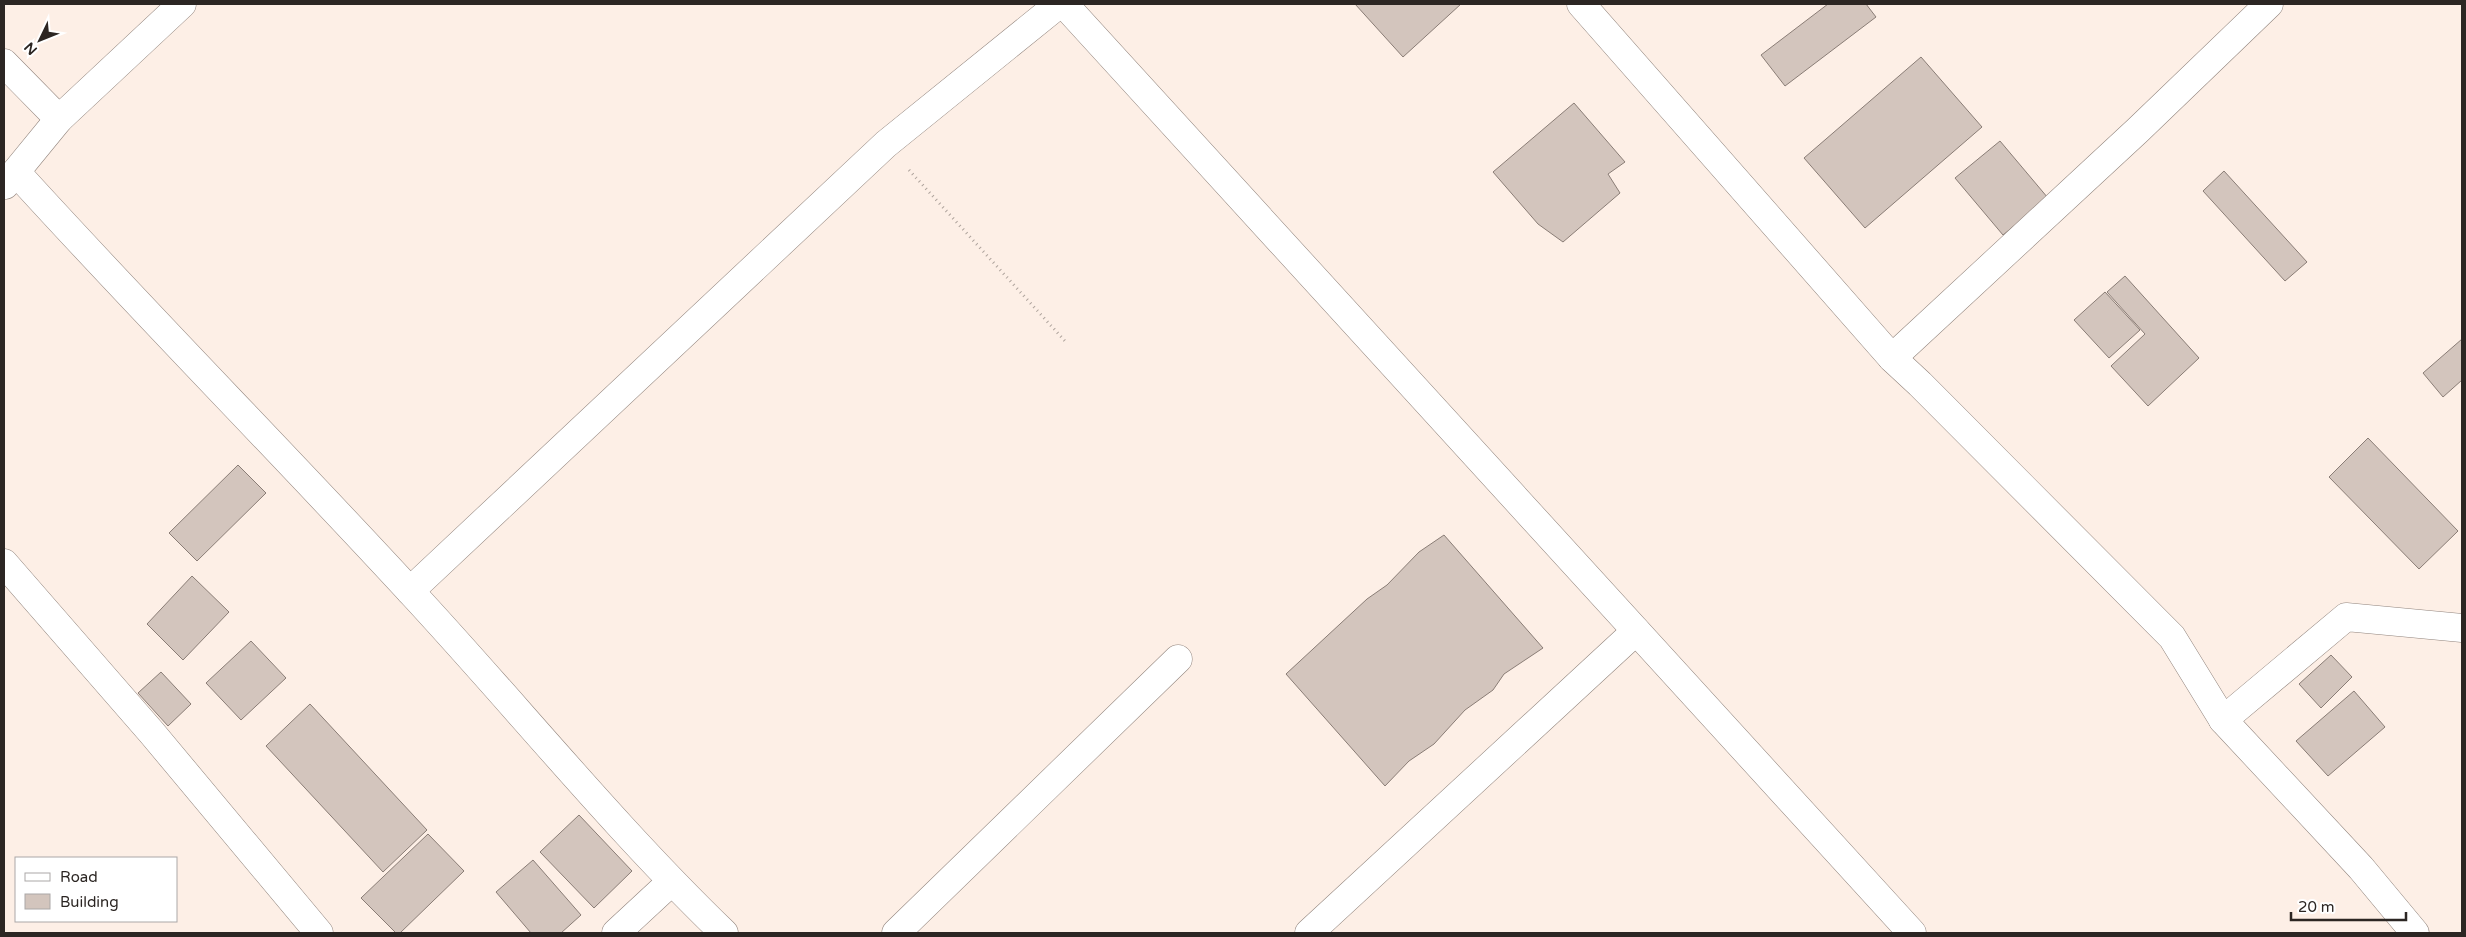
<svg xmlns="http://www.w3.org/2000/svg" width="2466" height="937" font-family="'Varela Round',sans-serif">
	<rect width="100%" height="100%" fill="#fdefe6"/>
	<g fill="#d3c5bd" stroke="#8a7d76">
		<path d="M 1355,4 L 1461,4 L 1403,57 Z"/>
		<path d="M 1828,4 L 1866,4 L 1876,17 L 1785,86 L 1761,55 Z"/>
		<path d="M 1921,57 L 1982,127 L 1865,228 L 1804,158 Z"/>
		<path d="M 1574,103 L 1625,162 L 1608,174 L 1620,193 L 1563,242 L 1538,224 L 1493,172 Z"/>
		<path d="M 2000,141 L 2048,198 L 2003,235 L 1955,178 Z"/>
		<path d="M 2224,171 L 2307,262 L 2285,281 L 2203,191 Z"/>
		<path d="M 2125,276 L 2199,358 L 2148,406 L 2111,366 L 2145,334 L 2107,292 Z"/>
		<path d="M 2105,292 L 2140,330 L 2109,358 L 2074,320 Z"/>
		<path d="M 2462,339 L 2462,380 L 2443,397 L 2423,373 Z"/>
		<path d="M 2368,438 L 2458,531 L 2419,569 L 2329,477 Z"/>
		<path d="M 238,465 L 266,493 L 197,561 L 169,533 Z"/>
		<path d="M 1444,535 L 1543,648 L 1504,674 L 1493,690 L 1465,710 L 1434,744 L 1409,761 L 1385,786 L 1286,674 L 1367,599 L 1387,585 L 1419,552 Z"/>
		<path d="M 192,576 L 229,612 L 183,660 L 147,624 Z"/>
		<path d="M 251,641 L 286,678 L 241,720 L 206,683 Z"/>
		<path d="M 2331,655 L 2352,677 L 2321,708 L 2299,684 Z"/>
		<path d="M 161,672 L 191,704 L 168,726 L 138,693 Z"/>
		<path d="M 2354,691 L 2385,727 L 2328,776 L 2296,741 Z"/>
		<path d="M 310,704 L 427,830 L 383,872 L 266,746 Z"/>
		<path d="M 579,815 L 632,871 L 594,908 L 540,852 Z"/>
		<path d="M 428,834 L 464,871 L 400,933 L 396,933 L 361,898 Z"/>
		<path d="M 533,860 L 581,915 L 561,933 L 531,933 L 496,892 Z"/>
	</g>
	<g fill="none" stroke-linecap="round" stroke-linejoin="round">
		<g stroke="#91847d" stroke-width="29">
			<g id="minor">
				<path d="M 1064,4 L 1912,933"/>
				<path d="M 1581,4 L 1892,358 L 1920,384 L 2172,637 L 2223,720 L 2361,868 L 2415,933"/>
				<path d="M 4,63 L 59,119"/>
				<path d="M 16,172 C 145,314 280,450 410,591 C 515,704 613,826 724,933"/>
				<path d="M 5,185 L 59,119 L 182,4"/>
				<path d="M 1892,358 L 2138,130 L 2269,4"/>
				<path d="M 4,563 L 152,733 L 319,933"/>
				<path d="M 410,591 L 886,144 L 1059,4"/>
				<path d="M 2223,720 L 2346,617 L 2462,628"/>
				<path d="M 616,933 L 671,882"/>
				<path d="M 896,933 L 1178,659"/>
				<path d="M 1309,933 L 1636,631"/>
			</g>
		</g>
		<path stroke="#aea39c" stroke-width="3" stroke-dasharray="1 4" stroke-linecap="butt" d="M 909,170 L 1065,341"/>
		<use href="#minor" stroke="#fff" stroke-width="28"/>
	</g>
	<rect width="2466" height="937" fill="none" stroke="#2c2623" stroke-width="10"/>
	<rect x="15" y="857" width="162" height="65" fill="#ffffff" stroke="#aba8a7"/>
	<rect x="25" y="873" width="25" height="8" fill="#ffffff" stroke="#aba8a7"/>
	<text x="60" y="882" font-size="15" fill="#2c2623">Road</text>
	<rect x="25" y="894" width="25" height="15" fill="#d3c5bd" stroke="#aba8a7"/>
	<text x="60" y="907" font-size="15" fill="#2c2623">Building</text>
	<g transform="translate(40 40) rotate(227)" stroke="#ffffff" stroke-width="4" paint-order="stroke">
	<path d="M0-4L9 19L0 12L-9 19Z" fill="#2c2623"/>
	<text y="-8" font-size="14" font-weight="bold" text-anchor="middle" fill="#2c2623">N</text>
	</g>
	<path d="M2291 912v8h115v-8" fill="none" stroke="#2c2623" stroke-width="2.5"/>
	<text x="2298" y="912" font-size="15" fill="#2c2623" stroke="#ffffff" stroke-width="4" paint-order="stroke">20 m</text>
</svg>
